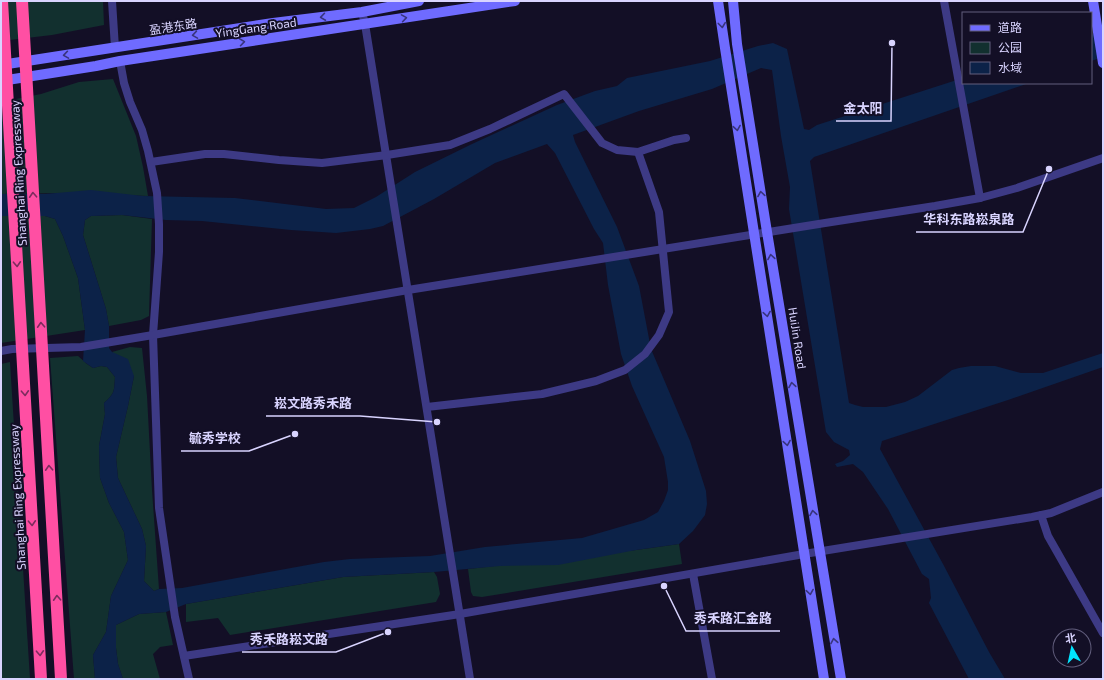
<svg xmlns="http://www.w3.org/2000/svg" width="1104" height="680" font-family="'Exo 2','Noto Sans SC',sans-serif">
	<rect width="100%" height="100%" fill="#130f26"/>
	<g fill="#12302f">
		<path d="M 1,1 L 103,1 L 104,25 L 52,35 L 1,41 Z"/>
		<path d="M 113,79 L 136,136 L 143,167 L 148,196 L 63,193 L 1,194 L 1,102 L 41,94 L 79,82 Z"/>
		<path d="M 122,215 L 152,219 L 149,316 L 141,320 L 109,326 L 106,309 L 83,235 L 85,220 L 91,216 Z"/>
		<path d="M 1,216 L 45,216 L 55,219 L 63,236 L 78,278 L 85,330 L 1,343 Z"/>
		<path d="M 130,347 L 142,348 L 147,396 L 152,490 L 159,589 L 154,591 L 144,581 L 146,546 L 142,529 L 118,478 L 116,457 L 128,406 L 134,376 L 112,352 Z"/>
		<path d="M 78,356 L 87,364 L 93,368 L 101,366 L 107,367 L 115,377 C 114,392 115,393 104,403 L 105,414 L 99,446 L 100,478 L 109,503 L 124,532 L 128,560 L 111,596 L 106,632 L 93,655 L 95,679 L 74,679 L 50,358 Z"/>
		<path d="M 10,362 L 30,679 L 1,679 L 1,364 Z"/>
		<path d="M 679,544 L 682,564 L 482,597 L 473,596 L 471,592 L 468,569 L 636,550 Z"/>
		<path d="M 434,572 L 437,577 L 440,594 L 436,602 L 230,635 L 218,618 L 186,622 L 186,604 L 343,577 Z"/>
		<path d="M 166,612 L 173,645 L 160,647 L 153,654 L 160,679 L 123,679 L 118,664 L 116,648 L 116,625 L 139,614 Z"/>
	</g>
	<g fill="#0c2248" fill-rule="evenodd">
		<path d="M 1103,31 L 1103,57 L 1091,61 L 1091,35 Z"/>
		<path d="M 773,43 L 787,49 L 804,129 L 809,130 L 817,125 L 963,78 L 963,83 L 1029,83 L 843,147 L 814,157 L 810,161 L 849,403 L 855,405 L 863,407 L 886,407 L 905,402 L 918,396 L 952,370 L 959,368 L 971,366 L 995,366 L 1021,373 L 1043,373 L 1103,353 L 1103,367 L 1008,400 L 882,441 L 880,449 L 943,564 L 989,652 L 1005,679 L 969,679 L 929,603 L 931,598 L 929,579 L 922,574 L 888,509 L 863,472 L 853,464 L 837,467 L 835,464 L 843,461 L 850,455 L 849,450 L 834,442 L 826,432 L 789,209 L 790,187 L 781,136 L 772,70 L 761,68 L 712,89 L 639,111 L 573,135 L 575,142 L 617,227 L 639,286 L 651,349 L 690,441 L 706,491 L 707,504 L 705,515 L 693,531 L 679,544 L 636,550 L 558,565 L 500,566 L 434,572 L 343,577 L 186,604 L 166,612 L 139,614 L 116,625 L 116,648 L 118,664 L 123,679 L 95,679 L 93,655 L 106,632 L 111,596 L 128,560 L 124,532 L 109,503 L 100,478 L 99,446 L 105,414 L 104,403 C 115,393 114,392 115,377 L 107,367 L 101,366 L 93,368 L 83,361 L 85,330 L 78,278 L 63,236 L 55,219 L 45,216 L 1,216 L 1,194 L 45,194 L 91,190 L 143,196 L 235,198 L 326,209 L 354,208 L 376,197 L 415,172 L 472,144 L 557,105 L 595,91 L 617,86 L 627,78 L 710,61 L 758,46 ZM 547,144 L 555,153 L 594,229 L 603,243 L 608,285 L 621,354 L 632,386 L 664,457 L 668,482 L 668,490 L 664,501 L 658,512 L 644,520 L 582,538 L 485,547 L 430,556 L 350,559 L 324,562 L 182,588 L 159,589 L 154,591 L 144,581 L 146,546 L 142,529 L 118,478 L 116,457 L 128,406 L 134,376 L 128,359 L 112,352 L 109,348 L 109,326 L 106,309 L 83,235 L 85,220 L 91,216 L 122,215 L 166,220 L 202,221 L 291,230 L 336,233 L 370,229 L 383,226 L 434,199 L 495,163 Z"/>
	</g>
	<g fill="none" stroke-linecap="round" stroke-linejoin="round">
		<g stroke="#3d3a85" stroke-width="8">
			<path d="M 112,1 L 115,48"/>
			<path d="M 944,1 L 980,198"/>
			<path d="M 362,12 L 365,24 C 399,243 435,461 470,679"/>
			<path d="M 120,61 L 124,83 L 130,102 L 142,130 L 148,151 L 157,193 L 159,224 L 159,252 L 153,335 L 159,508 L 175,617 L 189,679"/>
			<path d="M 151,162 L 205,154 L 224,154 L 279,160 L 322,163 L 387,155 L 450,145 L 490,129 L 564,94 L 602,143 L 617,150 L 638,152 L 674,140 L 686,138"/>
			<path d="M 1,351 L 12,349 L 81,347 L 153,335 L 408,290 L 825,223 L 935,206 L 980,198 L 1017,188 L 1103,158"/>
			<path d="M 427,407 L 542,394 L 596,381 L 625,370 L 645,354 L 659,335 L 669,312 L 659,212 L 638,152"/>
			<path d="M 1041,515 L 1048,536 L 1056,550 L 1103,633"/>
			<path d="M 693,574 L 712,679"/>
			<path d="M 184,656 L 460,614 L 804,554 L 1032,517 L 1051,513 L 1103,492"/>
		</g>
		<g stroke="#6f6bff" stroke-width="10">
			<path d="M 718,1 L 725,48 L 824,679"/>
			<path d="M 733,1 L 737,44 L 767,232 L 841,679"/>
			<path d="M 1093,1 L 1103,63"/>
			<path d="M 1,65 L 273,23 L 362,12 L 419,1"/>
			<path d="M 1,81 L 96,66 L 120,61 L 515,1"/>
		</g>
		<g stroke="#ff4fa3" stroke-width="12">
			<path d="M 2,1 L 41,679"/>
			<path d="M 22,1 L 61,679"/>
		</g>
	</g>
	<defs><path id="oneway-chevron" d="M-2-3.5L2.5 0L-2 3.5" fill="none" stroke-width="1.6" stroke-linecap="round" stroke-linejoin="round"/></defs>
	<g stroke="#38347d">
		<use href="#oneway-chevron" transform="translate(323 17) rotate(172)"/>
		<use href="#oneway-chevron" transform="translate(404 18) rotate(-9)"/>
		<use href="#oneway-chevron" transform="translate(722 25) rotate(83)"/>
		<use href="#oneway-chevron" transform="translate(195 35) rotate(171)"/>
		<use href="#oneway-chevron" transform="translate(242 42) rotate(-8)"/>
		<use href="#oneway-chevron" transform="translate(66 55) rotate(171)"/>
		<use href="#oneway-chevron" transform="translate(737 128) rotate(81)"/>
		<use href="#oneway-chevron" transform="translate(761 194) rotate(-99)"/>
		<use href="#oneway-chevron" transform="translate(771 257) rotate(-99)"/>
		<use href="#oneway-chevron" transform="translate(767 314) rotate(81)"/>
		<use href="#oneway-chevron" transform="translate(792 385) rotate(-99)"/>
		<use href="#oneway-chevron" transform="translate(787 443) rotate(81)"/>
		<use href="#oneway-chevron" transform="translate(813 513) rotate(-99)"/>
		<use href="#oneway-chevron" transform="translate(810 592) rotate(81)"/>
		<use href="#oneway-chevron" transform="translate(834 641) rotate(-100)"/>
	</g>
	<g stroke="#7d2c5e">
		<use href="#oneway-chevron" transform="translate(33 195) rotate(-93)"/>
		<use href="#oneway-chevron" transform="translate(17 264) rotate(87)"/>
		<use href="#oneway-chevron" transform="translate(41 325) rotate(-93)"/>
		<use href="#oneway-chevron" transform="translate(25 393) rotate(87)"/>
		<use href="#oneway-chevron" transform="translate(49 468) rotate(-93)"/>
		<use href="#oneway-chevron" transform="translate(32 523) rotate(87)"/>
		<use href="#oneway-chevron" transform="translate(57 598) rotate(-93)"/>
		<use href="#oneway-chevron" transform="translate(40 653) rotate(87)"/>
	</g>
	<g text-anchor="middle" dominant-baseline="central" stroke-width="4" stroke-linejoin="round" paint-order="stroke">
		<g font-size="12" fill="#d9d4ff" stroke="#130f26">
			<text transform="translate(173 26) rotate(-9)">盈港东路</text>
			<text transform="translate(256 27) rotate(-8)">YingGang Road</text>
			<text transform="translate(18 173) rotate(-93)">Shanghai Ring Expressway</text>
			<text transform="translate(798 338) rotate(81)">HuiJin Road</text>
			<text transform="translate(17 497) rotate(-93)">Shanghai Ring Expressway</text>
		</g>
	</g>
	<path fill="none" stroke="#d9d4ff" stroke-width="1.5" d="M892 43L891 121H836M1049 169L1023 232H916M437 422L360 416H266M295 434L249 451H181M664 586L686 631H780M388 632L336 652H242"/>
	<g fill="#d9d4ff" stroke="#130f26" stroke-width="1.5">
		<circle cx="892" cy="43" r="4"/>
		<circle cx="1049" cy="169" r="4"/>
		<circle cx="437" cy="422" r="4"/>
		<circle cx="295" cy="434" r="4"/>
		<circle cx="664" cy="586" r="4"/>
		<circle cx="388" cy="632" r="4"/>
	</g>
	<g font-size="13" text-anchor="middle" font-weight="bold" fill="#d9d4ff" stroke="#130f26" stroke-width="4" stroke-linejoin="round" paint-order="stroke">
		<text x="863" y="113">金太阳</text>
		<text x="969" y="224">华科东路崧泉路</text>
		<text x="313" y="408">崧文路秀禾路</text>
		<text x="215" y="443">毓秀学校</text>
		<text x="733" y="623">秀禾路汇金路</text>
		<text x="289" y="644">秀禾路崧文路</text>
	</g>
	<rect width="1104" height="680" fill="none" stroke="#d9d4ff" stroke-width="4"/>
	<rect x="962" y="12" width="130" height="72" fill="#130f26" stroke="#625e7d"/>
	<rect x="970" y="25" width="20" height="6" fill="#6f6bff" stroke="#625e7d"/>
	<text x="998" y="32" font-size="12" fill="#d9d4ff">道路</text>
	<rect x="970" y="42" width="20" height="12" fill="#12302f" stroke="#625e7d"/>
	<text x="998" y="52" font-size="12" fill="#d9d4ff">公园</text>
	<rect x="970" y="62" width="20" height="12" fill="#0c2248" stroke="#625e7d"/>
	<text x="998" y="72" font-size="12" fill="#d9d4ff">水域</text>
	<g transform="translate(1072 648) rotate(351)"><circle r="19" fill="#130f26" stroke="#625e7d"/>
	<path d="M0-3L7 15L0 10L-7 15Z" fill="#00e5ff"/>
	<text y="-6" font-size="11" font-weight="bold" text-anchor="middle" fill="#d9d4ff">北</text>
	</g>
</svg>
